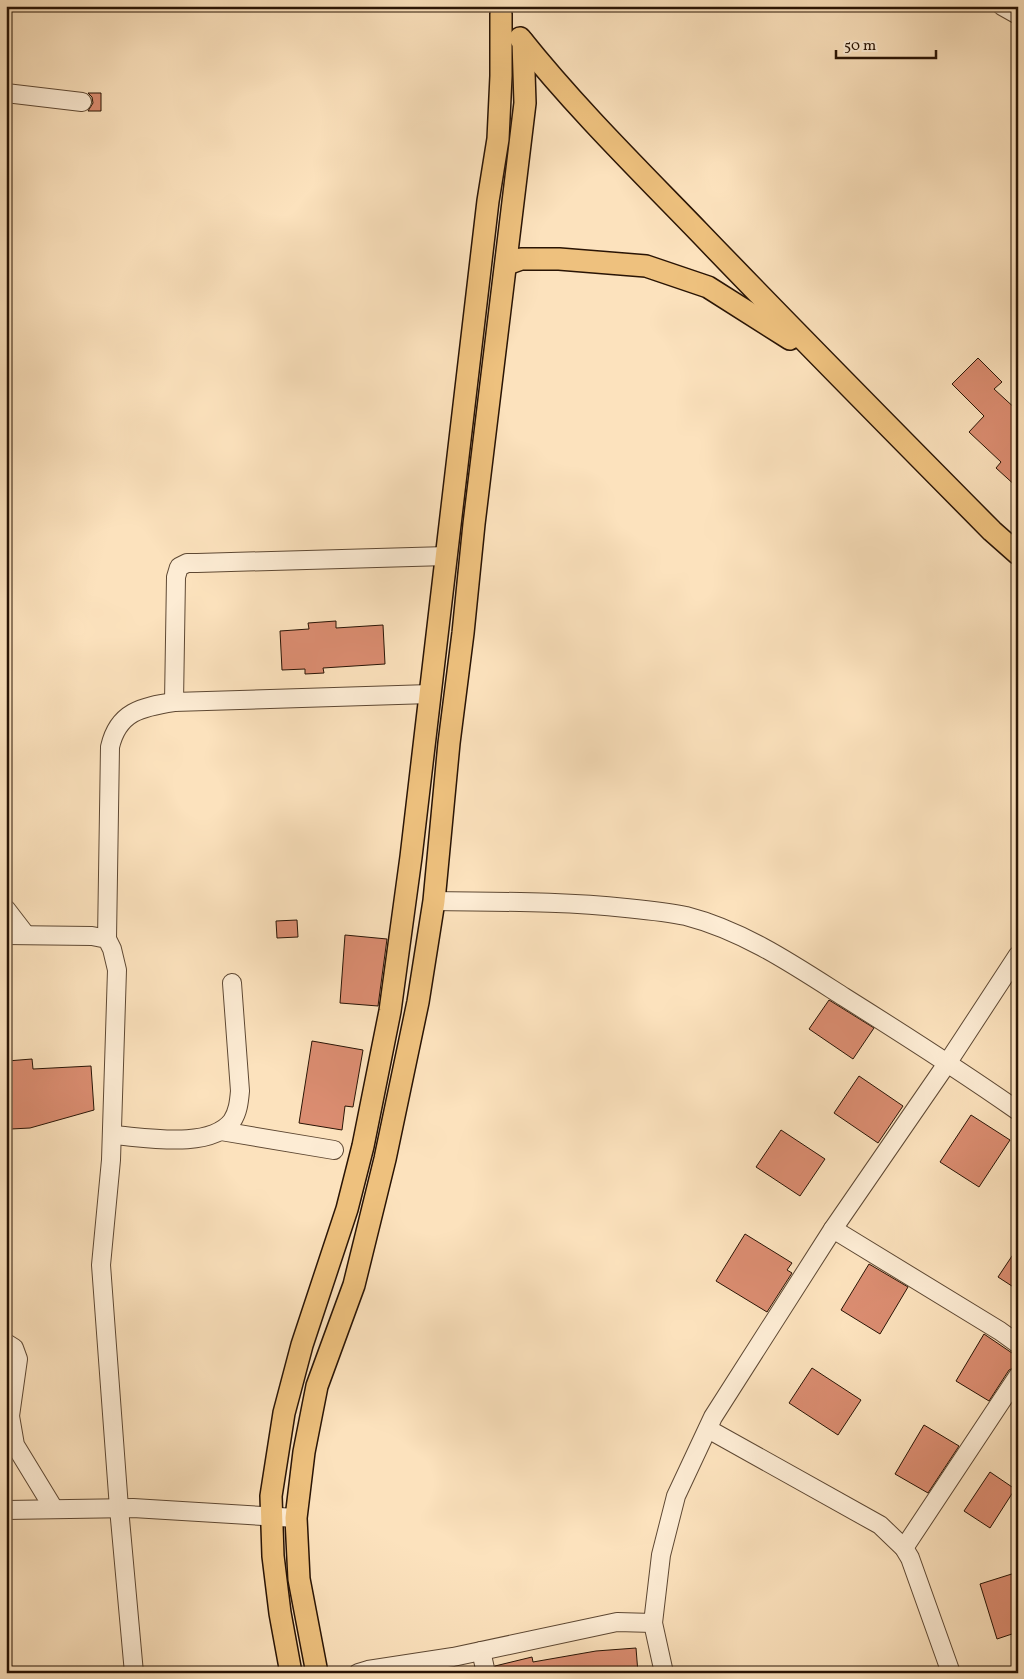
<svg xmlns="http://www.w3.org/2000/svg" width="1024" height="1679" font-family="Vollkorn,serif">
	<rect width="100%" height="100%" fill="#fce2bd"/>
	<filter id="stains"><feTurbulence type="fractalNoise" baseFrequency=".004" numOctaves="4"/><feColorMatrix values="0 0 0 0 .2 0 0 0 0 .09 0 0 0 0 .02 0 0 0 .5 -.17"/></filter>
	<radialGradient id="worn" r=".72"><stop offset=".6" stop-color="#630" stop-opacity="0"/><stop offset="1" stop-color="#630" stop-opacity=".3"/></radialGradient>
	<g fill="#db8d71" stroke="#291405">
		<path d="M 88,93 L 101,93 L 101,111 L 88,111 L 93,103 L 92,97 Z"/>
		<path d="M 978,358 L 1002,382 L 994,389 L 1018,411 L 1018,488 L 996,468 L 1001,462 L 969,432 L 984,416 L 952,384 Z"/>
		<path d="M 336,621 L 336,628 L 383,625 L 385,664 L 323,668 L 324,673 L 305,674 L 305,669 L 282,670 L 280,631 L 309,629 L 308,623 Z"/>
		<path d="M 297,920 L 298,937 L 277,938 L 276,921 Z"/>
		<path d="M 345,935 L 387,939 L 378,1006 L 340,1003 Z"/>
		<path d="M 829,1000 L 874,1028 L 853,1059 L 809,1029 Z"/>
		<path d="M 312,1041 L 363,1050 L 353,1107 L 345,1106 L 342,1130 L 299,1123 Z"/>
		<path d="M 32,1059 L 33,1069 L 91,1066 L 94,1110 L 30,1128 L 11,1129 L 7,1061 Z"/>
		<path d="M 859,1076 L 903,1106 L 878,1143 L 834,1113 Z"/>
		<path d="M 971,1115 L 1010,1140 L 979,1187 L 940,1162 Z"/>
		<path d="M 781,1130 L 825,1159 L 800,1196 L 756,1167 Z"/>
		<path d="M 745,1234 L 792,1263 L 787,1270 L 792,1273 L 767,1312 L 716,1281 Z"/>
		<path d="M 1018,1247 L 1018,1290 L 998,1277 Z"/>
		<path d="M 869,1264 L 908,1287 L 880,1334 L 841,1310 Z"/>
		<path d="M 984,1334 L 1012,1353 L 1018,1354 L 1018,1366 L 1009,1370 L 989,1401 L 956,1381 Z"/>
		<path d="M 812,1368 L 861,1400 L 838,1435 L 789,1403 Z"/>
		<path d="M 924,1425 L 959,1446 L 928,1493 L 895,1474 Z"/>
		<path d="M 990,1472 L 1015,1489 L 990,1528 L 964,1511 Z"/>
		<path d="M 1018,1572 L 1018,1632 L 997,1639 L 980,1584 Z"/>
		<path d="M 636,1648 L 638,1673 L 496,1673 L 495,1666 L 532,1657 L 533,1662 L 596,1651 Z"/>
	</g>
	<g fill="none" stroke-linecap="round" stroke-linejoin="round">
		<g stroke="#5e4833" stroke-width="20">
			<g id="minor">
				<path d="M 1002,6 L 1018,15"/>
				<path d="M 6,93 L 82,102"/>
				<path d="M 174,702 L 176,577 L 179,567 L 187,563 L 197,563 L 447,556"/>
				<path d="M 434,901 C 498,902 562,901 626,908 C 646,910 667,912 686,916 C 744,931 794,965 844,997 C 903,1034 961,1071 1018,1111"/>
				<path d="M 6,909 L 26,935"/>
				<path d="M 6,935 L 92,936 L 107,939 L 112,949 L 117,970 L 111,1160 L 101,1265 L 119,1508 L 134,1673"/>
				<path d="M 107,939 L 110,747 C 118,712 141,707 174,702 L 430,694"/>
				<path d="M 221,1131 L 334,1150"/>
				<path d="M 112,1135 C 144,1137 210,1150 232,1121 C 238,1112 239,1102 240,1091 L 232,983"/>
				<path d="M 833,1229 L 1000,1331 L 1018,1344"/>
				<path d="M 6,1343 L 14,1348 L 18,1359 L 10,1416 L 15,1445 L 54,1509"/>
				<path d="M 708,1429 L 880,1525 L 904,1548 L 910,1558 L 951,1673"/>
				<path d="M 6,1510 L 133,1508 L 296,1518"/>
				<path d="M 904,1548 L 1018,1376"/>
				<path d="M 481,1651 L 486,1673"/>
				<path d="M 358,1673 L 368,1670 L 453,1657 L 617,1622 L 653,1623"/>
				<path d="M 664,1673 L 653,1623 L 661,1555 L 676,1496 L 713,1417 L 833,1229 L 948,1062 L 1018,955"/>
			</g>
		</g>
		<g stroke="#291405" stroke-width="24">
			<g id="major">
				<path d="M 520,38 C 575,107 638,169 699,232 C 796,333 894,432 992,531 L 1018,554"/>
				<path d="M 507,264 L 521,259 L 559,259 L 646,266 L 708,287 L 790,339"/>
				<path d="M 291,1673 L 280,1613 L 273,1556 L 271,1496 L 284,1413 L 302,1345 L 347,1209 L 363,1146 L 390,1011 L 411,857 L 488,201 L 498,139 L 501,76 L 501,14"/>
				<path d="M 317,1673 L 299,1579 L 296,1518 L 304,1452 L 317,1386 L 354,1285 L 385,1159 L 418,1002 L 434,901 L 449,743 L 463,633 L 474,524 L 525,103 L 523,42"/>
			</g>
		</g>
		<use href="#minor" stroke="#fdecd4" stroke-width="18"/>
		<use href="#major" stroke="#eec17e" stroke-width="21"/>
	</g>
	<rect width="1024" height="1679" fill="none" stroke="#fce2bd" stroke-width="25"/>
	<rect x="8" y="8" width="1009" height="1664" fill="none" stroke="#291405" stroke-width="2.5"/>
	<rect x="12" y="12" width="999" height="1654" fill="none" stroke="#291405"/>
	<path d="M836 50v8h100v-8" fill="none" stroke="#291405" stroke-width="2.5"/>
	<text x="844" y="50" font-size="15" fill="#291405" stroke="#fdecd4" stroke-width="4" paint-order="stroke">50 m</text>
	<rect width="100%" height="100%" filter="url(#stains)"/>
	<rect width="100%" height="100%" fill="url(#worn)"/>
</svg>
